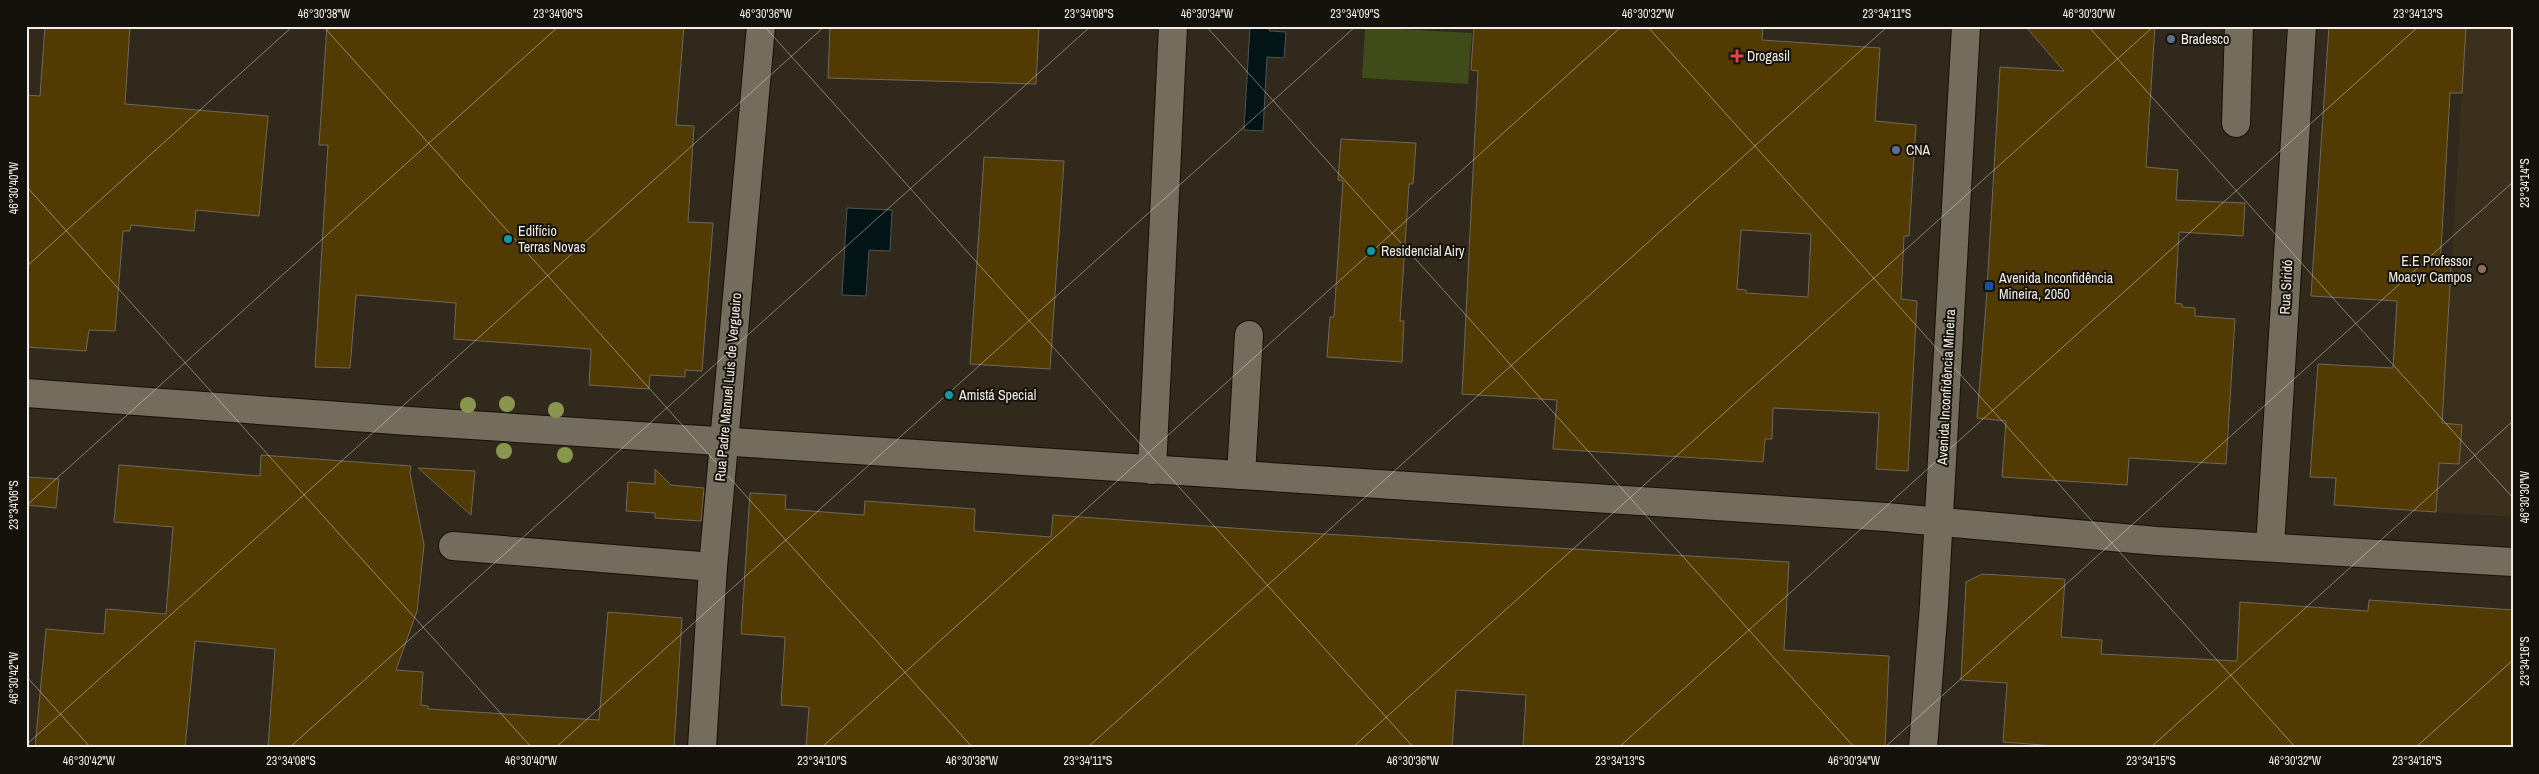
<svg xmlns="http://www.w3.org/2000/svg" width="2539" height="774" font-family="'Archivo Narrow',sans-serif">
	<rect width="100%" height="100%" fill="#30291c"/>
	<path fill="#3a301d" d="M 2466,26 L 2513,26 L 2513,517 L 2436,512 Z"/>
	<path fill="#3f4b18" d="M 1365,27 L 1472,33 L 1468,84 L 1362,78 Z"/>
	<g fill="#031416" stroke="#4b5554">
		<path d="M 1250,26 L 1269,26 L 1269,31 L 1286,32 L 1284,58 L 1267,57 L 1263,131 L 1244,130 Z"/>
		<path d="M 847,208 L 892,210 L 890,251 L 869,250 L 866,296 L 842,295 Z"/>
	</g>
	<g fill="#523a03" stroke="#70685a" fill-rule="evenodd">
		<path d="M 45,26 L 130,26 L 125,104 L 268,116 L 259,216 L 196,210 L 194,231 L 131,225 L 130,231 L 123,231 L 115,331 L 89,330 L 86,351 L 26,347 L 26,95 L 40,96 Z"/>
		<path d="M 327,26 L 684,26 L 676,125 L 694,126 L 688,222 L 713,223 L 702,371 L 685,370 L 685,377 L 650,375 L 649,389 L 589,385 L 591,349 L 454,339 L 456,303 L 356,295 L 350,368 L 315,367 L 328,145 L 319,145 Z"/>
		<path d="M 830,26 L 1039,26 L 1036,84 L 828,78 Z"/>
		<path d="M 1474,26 L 1763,26 L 1762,40 L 1880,48 L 1875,121 L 1916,125 L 1909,236 L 1904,236 L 1901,299 L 1917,301 L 1908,471 L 1876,469 L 1879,413 L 1773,408 L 1772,439 L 1765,439 L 1763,462 L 1553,449 L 1557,400 L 1462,394 L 1478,71 L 1471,70 ZM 1741,230 L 1811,234 L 1808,297 L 1746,293 L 1746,290 L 1737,289 Z"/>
		<path d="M 2025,26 L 2155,26 L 2146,167 L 2178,170 L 2176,200 L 2245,203 L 2243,236 L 2179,232 L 2175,303 L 2182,304 L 2182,307 L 2195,308 L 2195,316 L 2235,319 L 2226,464 L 2129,458 L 2127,485 L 2002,477 L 2006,421 L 1977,418 L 1986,305 L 2000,67 L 2064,71 Z"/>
		<path d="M 2329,26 L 2466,26 L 2462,93 L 2450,93 L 2440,267 L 2451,267 L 2442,423 L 2462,425 L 2459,464 L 2439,463 L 2436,512 L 2334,505 L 2336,478 L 2310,477 L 2318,364 L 2393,368 L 2397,301 L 2311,296 Z"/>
		<path d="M 1341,139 L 1416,143 L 1413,184 L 1409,184 L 1400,321 L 1404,321 L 1402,362 L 1327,357 L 1330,317 L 1334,317 L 1343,181 L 1338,180 Z"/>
		<path d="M 984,157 L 1064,161 L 1050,369 L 970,364 Z"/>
		<path d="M 261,455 L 411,466 L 410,473 L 424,545 L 417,611 L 396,670 L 423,672 L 421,705 L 428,706 L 428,709 L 599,720 L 608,612 L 682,618 L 674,748 L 268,748 L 275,649 L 195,641 L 185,748 L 35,748 L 46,629 L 104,634 L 106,609 L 166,614 L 173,527 L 114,522 L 119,465 L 260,476 Z"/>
		<path d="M 418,468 L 475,471 L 471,515 Z"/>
		<path d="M 655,469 L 671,485 L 704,488 L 701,521 L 655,518 L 655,513 L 626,511 L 628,482 L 655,484 Z"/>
		<path d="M 26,477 L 59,479 L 56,508 L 26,505 Z"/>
		<path d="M 750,493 L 786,495 L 785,509 L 864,515 L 865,501 L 975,509 L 974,531 L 1051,537 L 1053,515 L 1274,531 L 1789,562 L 1784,650 L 1889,656 L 1885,748 L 1523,748 L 1526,695 L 1456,690 L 1452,748 L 806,748 L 809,707 L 781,705 L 785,637 L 741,634 Z"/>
		<path d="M 1982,574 L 2065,579 L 2061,637 L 2102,640 L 2101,654 L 2237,661 L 2240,602 L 2368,611 L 2369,600 L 2513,610 L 2513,748 L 2082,748 L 2003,742 L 2007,683 L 1961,680 L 1966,582 Z"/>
	</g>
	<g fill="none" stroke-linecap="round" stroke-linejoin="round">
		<g stroke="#181106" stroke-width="30">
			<g id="minor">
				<path d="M 2236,123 L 2239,26"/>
				<path d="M 26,393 L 409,421 L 1886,517 L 2157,541 L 2513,562"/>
				<path d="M 1152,470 L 1173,26"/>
				<path d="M 1241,475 L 1249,335"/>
				<path d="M 453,546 L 713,567"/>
				<path d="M 2270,547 L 2302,26"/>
				<path d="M 702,748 L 713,567 L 761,26"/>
				<path d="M 1923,748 L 1934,605 L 1966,26"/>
			</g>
		</g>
		<use href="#minor" stroke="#746c5d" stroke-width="28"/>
	</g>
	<g fill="#89964d">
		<circle cx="507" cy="404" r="8"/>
		<circle cx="468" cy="405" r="8"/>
		<circle cx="556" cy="410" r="8"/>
		<circle cx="504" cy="451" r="8"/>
		<circle cx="565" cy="455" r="8"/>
	</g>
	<path fill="none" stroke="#f2ede5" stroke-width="1" stroke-opacity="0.45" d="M 323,26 L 973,748M 764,26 L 1414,748M 1206,26 L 1855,748M 1647,26 L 2296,748M 2088,26 L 2513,498M 26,27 L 28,26M 26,186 L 532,748M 26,267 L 293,26M 26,506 L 559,26M 26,676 L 91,748M 26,745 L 825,26M 289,748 L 1091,26M 555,748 L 1356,26M 821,748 L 1622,26M 1087,748 L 1888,26M 1352,748 L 2154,26M 1618,748 L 2419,26M 1884,748 L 2513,182M 2150,748 L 2513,421M 2415,748 L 2513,660"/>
	<g fill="#5c6f8a" stroke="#15120c" stroke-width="2">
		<circle cx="2171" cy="39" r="5"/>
		<circle cx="1896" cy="150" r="5"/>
	</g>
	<path fill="#e0444e" stroke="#15120c" stroke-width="2" d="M1734.5 48.5h5v5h5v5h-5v5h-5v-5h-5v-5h5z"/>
	<g fill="#0f9aa8" stroke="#15120c" stroke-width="2">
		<circle cx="508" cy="239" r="5"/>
		<circle cx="1371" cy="251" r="5"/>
		<circle cx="949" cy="395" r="5"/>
	</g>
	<circle fill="#8d6e63" stroke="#15120c" stroke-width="2" cx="2482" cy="269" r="5"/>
	<rect fill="#1a4fb4" stroke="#15120c" stroke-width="2" x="1984" y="281" width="10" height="10" rx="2.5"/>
	<g text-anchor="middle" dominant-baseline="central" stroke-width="4" stroke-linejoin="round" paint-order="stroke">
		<g font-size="14" fill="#f2ede5" stroke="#15120c" text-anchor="start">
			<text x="2181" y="39">Bradesco</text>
			<text x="1747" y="56">Drogasil</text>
			<text x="1906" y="150">CNA</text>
			<text x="518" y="231">Edifício<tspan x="518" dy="16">Terras Novas</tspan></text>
			<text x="1381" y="251">Residencial Airy</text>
			<text x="2472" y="261" text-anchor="end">E.E Professor<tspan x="2472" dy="16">Moacyr Campos</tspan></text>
			<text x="1999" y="278">Avenida Inconfidência<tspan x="1999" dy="16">Mineira, 2050</tspan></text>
			<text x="959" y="395">Amistá Special</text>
		</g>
		<g font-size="14" fill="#f2ede5" stroke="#15120c">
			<text transform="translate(2286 287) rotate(-87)">Rua Siridó</text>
			<text transform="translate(728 387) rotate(-85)">Rua Padre Manuel Luis de Vergueiro</text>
			<text transform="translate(1946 387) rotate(-87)">Avenida Inconfidência Mineira</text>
		</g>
	</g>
	<rect width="2539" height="774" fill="none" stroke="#15120c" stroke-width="55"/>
	<rect x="28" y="28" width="2484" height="718" fill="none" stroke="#f2ede5" stroke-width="2"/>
	<g font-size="12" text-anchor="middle" fill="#f2ede5">
		<text x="324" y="18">46°30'38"W</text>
		<text x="558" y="18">23°34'06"S</text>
		<text x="766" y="18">46°30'36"W</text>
		<text x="1089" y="18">23°34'08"S</text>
		<text x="1207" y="18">46°30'34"W</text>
		<text x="1355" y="18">23°34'09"S</text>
		<text x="1648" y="18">46°30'32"W</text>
		<text x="1887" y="18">23°34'11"S</text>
		<text x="2089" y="18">46°30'30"W</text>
		<text x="2418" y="18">23°34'13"S</text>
		<text transform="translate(2525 183) rotate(-90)" y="4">23°34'14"S</text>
		<text transform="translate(14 188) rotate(-90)" y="4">46°30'40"W</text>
		<text transform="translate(2525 497) rotate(-90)" y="4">46°30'30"W</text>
		<text transform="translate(14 505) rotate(-90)" y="4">23°34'06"S</text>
		<text transform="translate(2525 661) rotate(-90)" y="4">23°34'16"S</text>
		<text transform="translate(14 678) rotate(-90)" y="4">46°30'42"W</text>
		<text x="89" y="765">46°30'42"W</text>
		<text x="291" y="765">23°34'08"S</text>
		<text x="531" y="765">46°30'40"W</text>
		<text x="822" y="765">23°34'10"S</text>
		<text x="972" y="765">46°30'38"W</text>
		<text x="1088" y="765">23°34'11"S</text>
		<text x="1413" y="765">46°30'36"W</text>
		<text x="1620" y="765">23°34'13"S</text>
		<text x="1854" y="765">46°30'34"W</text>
		<text x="2151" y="765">23°34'15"S</text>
		<text x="2295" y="765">46°30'32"W</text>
		<text x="2417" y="765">23°34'16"S</text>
	</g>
</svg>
